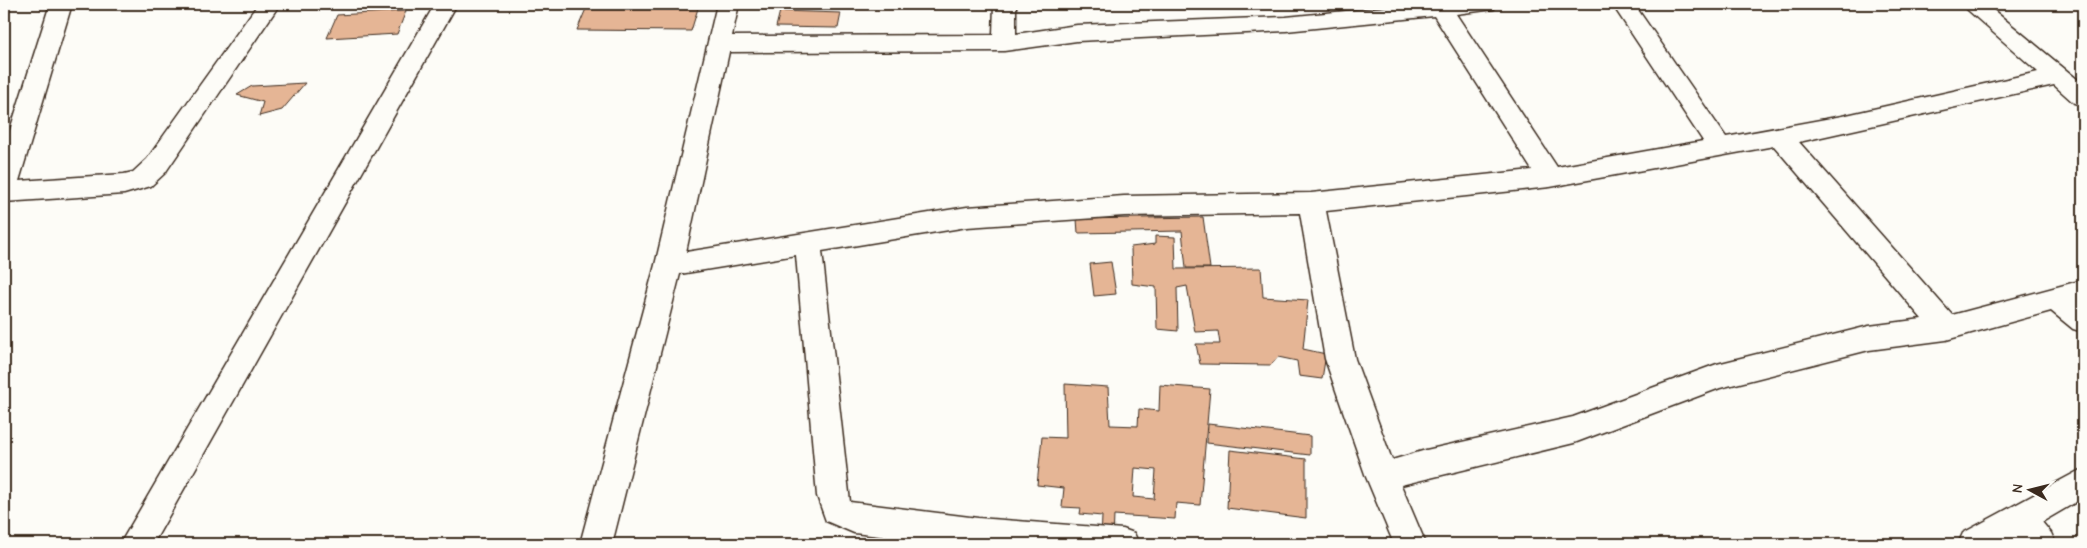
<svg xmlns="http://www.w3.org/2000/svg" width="2087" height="548" font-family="'Comic Neue',sans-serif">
	<rect width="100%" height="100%" fill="#fdfcf7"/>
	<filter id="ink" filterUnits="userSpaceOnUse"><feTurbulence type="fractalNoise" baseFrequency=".02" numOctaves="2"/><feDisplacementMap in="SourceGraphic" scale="10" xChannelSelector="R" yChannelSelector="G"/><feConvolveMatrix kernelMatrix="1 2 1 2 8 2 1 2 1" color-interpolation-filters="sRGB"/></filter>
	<g filter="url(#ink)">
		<g fill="#e5b595" stroke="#3b2a1e" fill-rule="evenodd">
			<path d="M 588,4 L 699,5 L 691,31 L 577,30 Z"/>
			<path d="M 406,11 L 397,34 L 327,38 L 337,15 Z"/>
			<path d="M 780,11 L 841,13 L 838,28 L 776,27 Z"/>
			<path d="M 305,83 L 282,110 L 259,116 L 263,102 L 237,95 L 252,86 Z"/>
			<path d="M 1203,217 L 1210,268 L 1186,268 L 1182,231 L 1078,233 L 1077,219 Z"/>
			<path d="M 1155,236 L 1175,237 L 1176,269 L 1261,268 L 1263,297 L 1308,300 L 1303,349 L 1326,354 L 1322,379 L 1299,376 L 1297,361 L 1278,357 L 1271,365 L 1200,364 L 1196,344 L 1220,344 L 1218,331 L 1195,332 L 1187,286 L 1177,288 L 1178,331 L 1157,329 L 1156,287 L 1132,284 L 1131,247 L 1155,244 Z"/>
			<path d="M 1111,262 L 1116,294 L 1094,296 L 1090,264 Z"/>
			<path d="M 1065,384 L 1108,387 L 1110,425 L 1138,426 L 1139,409 L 1159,411 L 1160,385 L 1210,389 L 1200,505 L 1176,503 L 1175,519 L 1114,515 L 1113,541 L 1101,540 L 1102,516 L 1080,514 L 1081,508 L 1062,507 L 1064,488 L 1037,485 L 1042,437 L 1066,438 ZM 1135,468 L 1156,470 L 1154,499 L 1133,497 Z"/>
			<path d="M 1208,424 L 1310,436 L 1310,455 L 1207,443 Z"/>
			<path d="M 1230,450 L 1306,459 L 1306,518 L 1227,508 Z"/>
		</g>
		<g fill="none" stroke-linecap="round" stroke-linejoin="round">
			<g stroke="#3b2a1e" stroke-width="3">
				<g id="minor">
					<path d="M 50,4 L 72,4 L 19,181 L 124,174 L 133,172 L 147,159 L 258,4 L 280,4 L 165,173 L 151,186 L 124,194 L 4,202 L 4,149 Z"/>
					<path d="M 435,4 L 457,4 L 153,544 L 120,544 Z"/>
					<path d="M 717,4 L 739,4 L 732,36 L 993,35 L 994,4 L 1016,4 L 1016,34 L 1077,25 L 1286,17 L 1415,4 L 1497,4 L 1494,9 L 1456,14 L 1557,167 L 1703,141 L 1612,4 L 1634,4 L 1726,137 L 1842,116 L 2038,72 L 1961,4 L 1986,4 L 2083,84 L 2083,105 L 2074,103 L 2054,85 L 1799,142 L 1952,315 L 2083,280 L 2083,302 L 2080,303 L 2083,305 L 2083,332 L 2073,329 L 2051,311 L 1946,340 L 1869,350 L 1720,388 L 1574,443 L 1401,485 L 1426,544 L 1394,544 L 1366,477 L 1325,359 L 1300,213 L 1124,216 L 967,227 L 822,251 L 850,502 L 978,518 L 1123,529 L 1134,533 L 1139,544 L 948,544 L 854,533 L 826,521 L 817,496 L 796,255 L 680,274 L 612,544 L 580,544 L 655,265 ZM 1434,16 L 1532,170 L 1311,193 L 1124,196 L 967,207 L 686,252 L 729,52 L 1004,51 L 1077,41 L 1286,31 ZM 1774,146 L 1922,319 L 1869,326 L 1717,364 L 1573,417 L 1426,450 L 1392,460 L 1355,359 L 1326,211 L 1550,187 Z"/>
					<path d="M 2080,470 L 2083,471 L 2083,498 L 2042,522 L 2051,533 L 2056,544 L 2020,544 L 2014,538 L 2004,544 L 1958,544 L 1963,533 Z"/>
				</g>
			</g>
			<use href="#minor" fill="#fdfcf7" fill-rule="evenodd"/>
		</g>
	</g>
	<rect width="2087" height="548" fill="none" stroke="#fdfcf7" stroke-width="20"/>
	<rect x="10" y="10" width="2067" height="528" fill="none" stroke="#3b2a1e" stroke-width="2" filter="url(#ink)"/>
	<g transform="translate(2030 490) rotate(277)" stroke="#fdfcf7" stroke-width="4" paint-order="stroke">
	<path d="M0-4L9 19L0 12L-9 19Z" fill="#3b2a1e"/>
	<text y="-8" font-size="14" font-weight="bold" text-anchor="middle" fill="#3b2a1e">N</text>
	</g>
</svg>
